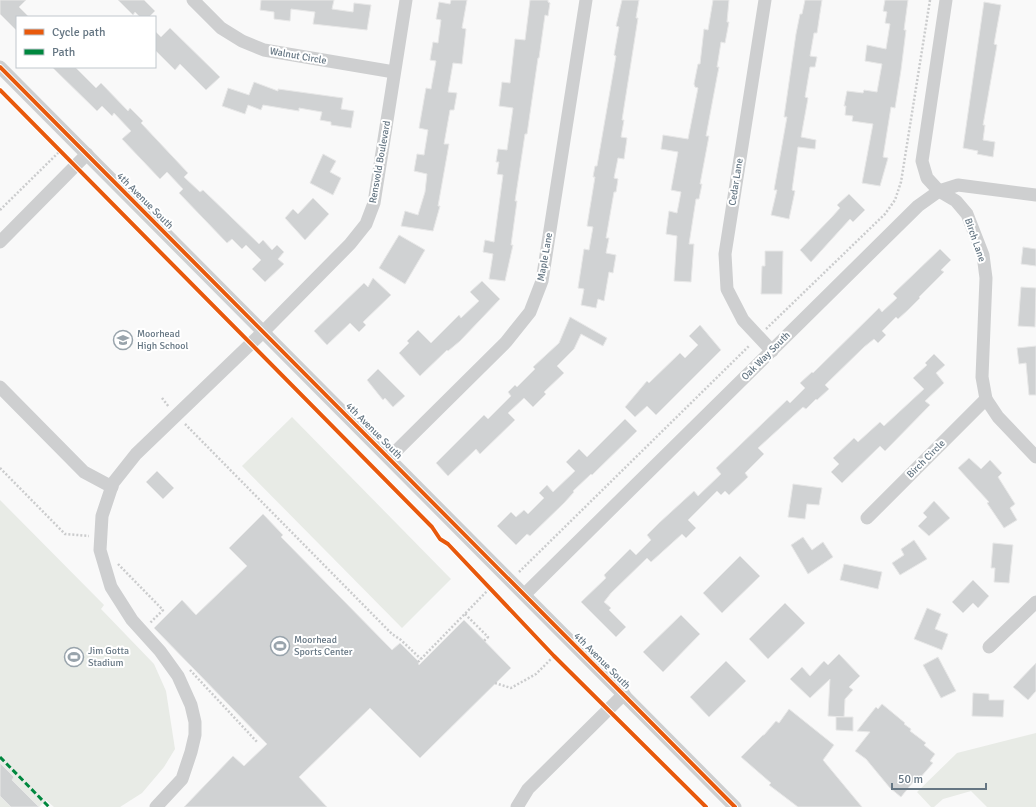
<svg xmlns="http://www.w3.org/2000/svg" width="1036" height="807" font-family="Signika,sans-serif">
	<rect width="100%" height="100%" fill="#f9f9f9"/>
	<g fill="#e8ebe6">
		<path d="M 292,417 L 451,579 L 402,628 L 242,466 Z"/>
		<path d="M 0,500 L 104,605 L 101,609 L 154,664 L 166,691 L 175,749 L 164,767 L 142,793 L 120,807 L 54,807 L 46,800 L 39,807 L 0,807 Z"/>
		<path d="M 1036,733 L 1036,807 L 987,807 L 971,791 L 943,799 L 934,807 L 931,807 L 917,792 L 957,753 Z"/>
	</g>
	<g fill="#d0d2d3" stroke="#e8e8e8">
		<path d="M 0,0 L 26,0 L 19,7 L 29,17 L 17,17 L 17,31 L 0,14 Z"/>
		<path d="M 118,0 L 144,0 L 155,11 L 149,17 L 140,17 L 135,12 L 133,15 Z"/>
		<path d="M 261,0 L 334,0 L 332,9 L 353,12 L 354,3 L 371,5 L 367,30 L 313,24 L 315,12 L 291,9 L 290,21 L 274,19 L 274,12 L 260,10 Z"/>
		<path d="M 451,0 L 467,0 L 462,28 L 466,29 L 462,64 L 453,63 L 448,92 L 457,93 L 454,110 L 450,110 L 444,144 L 449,144 L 438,206 L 440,206 L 433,231 L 401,226 L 405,211 L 418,215 L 425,192 L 427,174 L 414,171 L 417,154 L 424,155 L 428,130 L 419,128 L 426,88 L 431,89 L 436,61 L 430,60 L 433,42 L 438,43 L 441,20 L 436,19 L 439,2 L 450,4 Z"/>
		<path d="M 530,0 L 548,0 L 548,2 L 550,3 L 548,16 L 545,15 L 539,58 L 538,58 L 527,134 L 525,134 L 515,201 L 517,201 L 511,245 L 513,245 L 505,281 L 489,279 L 493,254 L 483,252 L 485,240 L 494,242 L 503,175 L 497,174 L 499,162 L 496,162 L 498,149 L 507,150 L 513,108 L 499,106 L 502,82 L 510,83 L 515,39 L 525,40 Z"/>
		<path d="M 622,0 L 639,0 L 636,18 L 638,18 L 622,120 L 624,120 L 621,137 L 627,138 L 624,159 L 618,158 L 614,178 L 618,179 L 616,192 L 614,192 L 606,238 L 609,238 L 606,253 L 616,255 L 613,273 L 609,272 L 604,301 L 598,299 L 596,308 L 581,305 L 584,289 L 578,288 L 584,249 L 589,250 L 593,227 L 587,226 L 595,177 L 593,177 L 595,166 L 597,166 L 614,68 L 616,56 L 614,55 L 619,27 L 616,26 Z"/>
		<path d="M 713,0 L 729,0 L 727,22 L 729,22 L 725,43 L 721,42 L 717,67 L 719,67 L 717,77 L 706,136 L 709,136 L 700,184 L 702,184 L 699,199 L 696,199 L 689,244 L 694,244 L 691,282 L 674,281 L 677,236 L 666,234 L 669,211 L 677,213 L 681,192 L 671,190 L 678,152 L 661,149 L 663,135 L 688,139 L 698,88 L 695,87 L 694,84 L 698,64 L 700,64 L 704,29 L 708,30 Z"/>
		<path d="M 805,0 L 822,0 L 817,33 L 814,33 L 810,56 L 817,57 L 815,67 L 810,67 L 805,97 L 808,98 L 801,137 L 816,140 L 815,149 L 798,147 L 792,190 L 795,191 L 789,219 L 771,215 L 777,190 L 774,190 L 787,117 L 784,117 L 796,34 L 800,14 L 802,14 Z"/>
		<path d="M 885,0 L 908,0 L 904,30 L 906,30 L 901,70 L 895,108 L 891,107 L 883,157 L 888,158 L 880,186 L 862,183 L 873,124 L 852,121 L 853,116 L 845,115 L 846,106 L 844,106 L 847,91 L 863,93 L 864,90 L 877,92 L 882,64 L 865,61 L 867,45 L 886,49 L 890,24 L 885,23 L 887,12 L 883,11 Z"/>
		<path d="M 984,2 L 1001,5 L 994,44 L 997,45 L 983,125 L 985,125 L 983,140 L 995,142 L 993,157 L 977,154 L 978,151 L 963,148 Z"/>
		<path d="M 170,28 L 220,77 L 206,90 L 180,64 L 175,70 L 155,50 L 155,31 L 161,37 Z"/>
		<path d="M 52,67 L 75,67 L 96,88 L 101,83 L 128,111 L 130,108 L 143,121 L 141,123 L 188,173 L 184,177 L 200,192 L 203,190 L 259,244 L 263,240 L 272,250 L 277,245 L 284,252 L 278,259 L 284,264 L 265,282 L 252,269 L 261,260 L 246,245 L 242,249 L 232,239 L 227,243 L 179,193 L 183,189 L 167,172 L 160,179 L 122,139 L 131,131 L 114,113 L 112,116 L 102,106 L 97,111 Z"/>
		<path d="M 254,82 L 278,91 L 278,89 L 343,98 L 341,109 L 354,111 L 351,128 L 331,125 L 331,122 L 320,120 L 322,112 L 299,108 L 299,111 L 263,105 L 261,110 L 248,105 L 245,114 L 222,106 L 228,88 L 249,95 Z"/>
		<path d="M 323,154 L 336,161 L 330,172 L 341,178 L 333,195 L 310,183 Z"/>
		<path d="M 849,194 L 865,210 L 853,222 L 850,219 L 811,262 L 800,250 L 832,217 L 840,208 L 837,205 Z"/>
		<path d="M 313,198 L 329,214 L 305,240 L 285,218 L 293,209 L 298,214 Z"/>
		<path d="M 399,235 L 425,250 L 405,284 L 379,268 Z"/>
		<path d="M 1023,247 L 1036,249 L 1036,266 L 1021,264 Z"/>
		<path d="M 940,249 L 951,260 L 941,270 L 944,272 L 919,297 L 920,298 L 908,310 L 898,319 L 896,317 L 882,331 L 886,335 L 878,343 L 874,339 L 864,347 L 825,385 L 829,389 L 817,400 L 816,399 L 806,409 L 803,407 L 758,448 L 764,454 L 745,473 L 748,477 L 729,495 L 725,491 L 721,495 L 717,491 L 688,520 L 696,528 L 686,538 L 682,534 L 651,562 L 647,558 L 611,593 L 604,602 L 611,608 L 609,610 L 626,627 L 616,637 L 581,602 L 606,578 L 604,575 L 630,549 L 636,555 L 651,540 L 647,535 L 659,523 L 694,491 L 698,496 L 721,474 L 716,468 L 787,400 L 790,403 L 805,388 L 800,383 L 812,372 L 813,373 L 879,308 L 882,312 L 897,298 L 893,294 Z"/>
		<path d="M 765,251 L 783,251 L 782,294 L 761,294 L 762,266 L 765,266 Z"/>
		<path d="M 373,278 L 391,295 L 363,322 L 366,325 L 359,332 L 350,323 L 327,345 L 314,331 L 364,283 L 368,287 Z"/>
		<path d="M 482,281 L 500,299 L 460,341 L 448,351 L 447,350 L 420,376 L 399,353 L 409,343 L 407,341 L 418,330 L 431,343 L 459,315 L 461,318 L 479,301 L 470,292 Z"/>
		<path d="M 1021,287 L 1036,288 L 1035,327 L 1018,326 Z"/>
		<path d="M 570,317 L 607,338 L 603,346 L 581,334 L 574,349 L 557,366 L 564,373 L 544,392 L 546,394 L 533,407 L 524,398 L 508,413 L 515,420 L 480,454 L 476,449 L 448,476 L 436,463 L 484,415 L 488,419 L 511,396 L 508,392 L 515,385 L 517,387 L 535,369 L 533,367 L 559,343 Z"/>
		<path d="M 700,325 L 721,350 L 656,415 L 647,406 L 635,417 L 625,407 L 647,381 L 649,383 L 680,353 L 685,358 L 698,345 L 689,336 Z"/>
		<path d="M 1036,346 L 1036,395 L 1029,395 L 1026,363 L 1019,364 L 1017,348 Z"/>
		<path d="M 934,354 L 945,365 L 936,373 L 944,383 L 925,401 L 930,405 L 885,451 L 880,446 L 842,483 L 831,472 L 839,464 L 833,458 L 854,438 L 858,442 L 880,422 L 884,426 L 924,389 L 913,378 L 927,365 L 925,363 Z"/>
		<path d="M 378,369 L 405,396 L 393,407 L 385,398 L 383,400 L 367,380 Z"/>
		<path d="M 625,419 L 637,431 L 592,475 L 591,474 L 573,491 L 574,492 L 564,503 L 530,536 L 527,534 L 516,545 L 497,526 L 511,512 L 516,517 L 524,510 L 528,514 L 544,498 L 539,493 L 547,485 L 553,492 L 575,471 L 566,462 L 579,449 L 587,457 Z"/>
		<path d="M 969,458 L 981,469 L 990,460 L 1002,473 L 998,477 L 1015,504 L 1010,508 L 1017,520 L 1004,528 L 987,503 L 989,502 L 958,468 Z"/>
		<path d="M 157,471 L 174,488 L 163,499 L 146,482 Z"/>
		<path d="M 793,484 L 822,488 L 819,505 L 807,504 L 805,519 L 788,517 Z"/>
		<path d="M 934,501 L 950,518 L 929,536 L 918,526 L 927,517 L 923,513 Z"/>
		<path d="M 263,514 L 283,535 L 281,537 L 392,650 L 400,643 L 418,661 L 419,665 L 464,620 L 511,668 L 420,758 L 370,708 L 299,777 L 327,807 L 184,807 L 233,756 L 244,766 L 267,744 L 154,628 L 182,600 L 196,615 L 247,566 L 229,548 Z"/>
		<path d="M 803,537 L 812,550 L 823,542 L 833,557 L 808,574 L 791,545 Z"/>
		<path d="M 914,540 L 927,559 L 900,575 L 892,563 L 904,555 L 901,549 Z"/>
		<path d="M 993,543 L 1013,545 L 1009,583 L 994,582 L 995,568 L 991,568 Z"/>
		<path d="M 740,556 L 760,576 L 722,613 L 703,593 Z"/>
		<path d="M 844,564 L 882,572 L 878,589 L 840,580 Z"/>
		<path d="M 973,580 L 989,596 L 978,608 L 973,603 L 963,613 L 952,602 Z"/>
		<path d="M 785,603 L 805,623 L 768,659 L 749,639 Z"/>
		<path d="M 927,608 L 941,614 L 935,629 L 948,634 L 942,650 L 914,639 Z"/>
		<path d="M 681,615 L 700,634 L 663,672 L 643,652 Z"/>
		<path d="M 839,654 L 860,676 L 849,687 L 853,690 L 845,699 L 844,717 L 828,716 L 830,679 L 810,698 L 790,679 L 802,667 L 810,676 L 824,661 L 828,665 Z"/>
		<path d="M 938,657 L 956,691 L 941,698 L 923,665 Z"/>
		<path d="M 726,661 L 746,681 L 709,717 L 690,697 Z"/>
		<path d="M 1036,663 L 1036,691 L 1028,700 L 1013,687 Z"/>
		<path d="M 973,693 L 989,694 L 989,700 L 1004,700 L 1003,717 L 972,716 Z"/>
		<path d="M 882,704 L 905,723 L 904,724 L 911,729 L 910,731 L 926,743 L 924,745 L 935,754 L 930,761 L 933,763 L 919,779 L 917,777 L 901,797 L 890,788 L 866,759 L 855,751 L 870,732 L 857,731 L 876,707 L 878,709 Z"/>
		<path d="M 789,709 L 834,745 L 823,760 L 862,807 L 798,807 L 769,785 L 771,783 L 741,757 L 763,735 L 764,735 L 776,721 L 779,723 Z"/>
		<path d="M 836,717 L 853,717 L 853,731 L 836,730 Z"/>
		<path d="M 0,763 L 14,777 L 12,780 L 39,807 L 11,807 L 0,796 Z"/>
	</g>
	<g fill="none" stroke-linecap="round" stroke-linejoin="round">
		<g stroke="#cbcccd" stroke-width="2.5" stroke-dasharray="2 2" stroke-linecap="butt">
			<path d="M 0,210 L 60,151"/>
			<path d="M 766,329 L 885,214 L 895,200 L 901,182 L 930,0"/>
			<path d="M 162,398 L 169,407"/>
			<path d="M 185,424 L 392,634 L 401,640 L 421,659"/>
			<path d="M 0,468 L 65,534 L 89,536"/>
			<path d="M 118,564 L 163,610 L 150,623"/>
			<path d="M 519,572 L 750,345"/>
			<path d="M 465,614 L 488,637 L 484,641"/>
			<path d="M 418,662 L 490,588"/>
			<path d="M 190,670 L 258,743"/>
			<path d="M 495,683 L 511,688 L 536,674 L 554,656"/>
		</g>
		<g stroke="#cecfd0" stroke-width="13">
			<path d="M 193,0 L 221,28 L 242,41 L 264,50 L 394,72"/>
			<path d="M 765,0 L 725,254 L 727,289 L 743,320 L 772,351"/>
			<path d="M 946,0 L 922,161 L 927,178 L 939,191 L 956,201 L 967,214 L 983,255 L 986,278 L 982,377 L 986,399 L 998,417 L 1036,457"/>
			<path d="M 0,67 L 735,807"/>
			<path d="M 0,242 L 87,154"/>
			<path d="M 0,387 L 84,472 L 112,487"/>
			<path d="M 389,458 L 506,342 L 530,312 L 542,281 L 586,0"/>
			<path d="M 867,518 L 986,399"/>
			<path d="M 525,594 L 918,206 L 939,191 L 958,185 L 1036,195"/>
			<path d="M 989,647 L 1036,602"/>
			<path d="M 156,807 L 182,779 L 191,752 L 195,735 L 195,722 L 191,705 L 178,676 L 160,651 L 132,620 L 111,587 L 100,550 L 102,516 L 113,483 L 136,454 L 264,331 L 350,244 L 366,224 L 374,203 L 406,0"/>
			<path d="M 517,807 L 528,789 L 624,694"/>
		</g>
		<path stroke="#00873e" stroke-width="3" stroke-dasharray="6 3" stroke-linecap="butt" d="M 0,757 L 49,807"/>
		<g stroke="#fff" stroke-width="6">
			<g id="cycleway">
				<path d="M 0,67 L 735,807"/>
				<path d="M 0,90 L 432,527 L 440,539 L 448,544 L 554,656 L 706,807"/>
			</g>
		</g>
		<use href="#cycleway" stroke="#e8590c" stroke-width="4"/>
	</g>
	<defs>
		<g id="school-ring" transform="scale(1)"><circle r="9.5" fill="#fff" stroke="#99a4ac" stroke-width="1.5"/><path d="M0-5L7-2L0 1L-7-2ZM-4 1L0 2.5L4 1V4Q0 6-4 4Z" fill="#99a4ac"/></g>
		<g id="stadium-ring" transform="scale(1)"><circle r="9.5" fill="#fff" stroke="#99a4ac" stroke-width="1.5"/><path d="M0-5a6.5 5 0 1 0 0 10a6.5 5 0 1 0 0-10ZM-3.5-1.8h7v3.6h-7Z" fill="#99a4ac"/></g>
	</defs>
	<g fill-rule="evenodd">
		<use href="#school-ring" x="123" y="340"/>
		<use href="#stadium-ring" x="280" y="646"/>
		<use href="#stadium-ring" x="74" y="657"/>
	</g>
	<g text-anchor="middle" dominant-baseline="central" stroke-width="4" stroke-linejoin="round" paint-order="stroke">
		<g font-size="10" fill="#657683" stroke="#fff">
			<text transform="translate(298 56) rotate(10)">Walnut Circle</text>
			<text transform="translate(380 162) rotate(-80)">Rensvold Boulevard</text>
			<text transform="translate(736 182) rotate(-81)">Cedar Lane</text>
			<text transform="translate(145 201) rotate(45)">4th Avenue South</text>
			<text transform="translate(975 240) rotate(71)">Birch Lane</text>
			<text transform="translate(545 257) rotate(-80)">Maple Lane</text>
			<text transform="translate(766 356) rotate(-45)">Oak Way South</text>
			<text transform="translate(374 431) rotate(45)">4th Avenue South</text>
			<text transform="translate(926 459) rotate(-45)">Birch Circle</text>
			<text transform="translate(602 661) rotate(45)">4th Avenue South</text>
		</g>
		<g font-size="10" fill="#657683" stroke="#fff" text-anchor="start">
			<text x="137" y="334">Moorhead<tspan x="137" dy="12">High School</tspan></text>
			<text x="294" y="640">Moorhead<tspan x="294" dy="12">Sports Center</tspan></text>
			<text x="88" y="651">Jim Gotta<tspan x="88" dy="12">Stadium</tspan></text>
		</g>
	</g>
	<rect x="16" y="16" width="140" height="52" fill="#ffffff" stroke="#c1c8cd"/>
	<rect x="24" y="29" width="20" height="6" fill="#e8590c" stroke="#c1c8cd"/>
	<text x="52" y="36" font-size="12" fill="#657683">Cycle path</text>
	<rect x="24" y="49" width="20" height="6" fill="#00873e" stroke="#c1c8cd"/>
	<text x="52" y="56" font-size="12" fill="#657683">Path</text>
	<path d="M892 783v6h94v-6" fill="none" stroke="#657683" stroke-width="2"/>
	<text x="898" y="783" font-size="12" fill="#657683" stroke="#ffffff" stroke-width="3" paint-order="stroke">50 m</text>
</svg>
